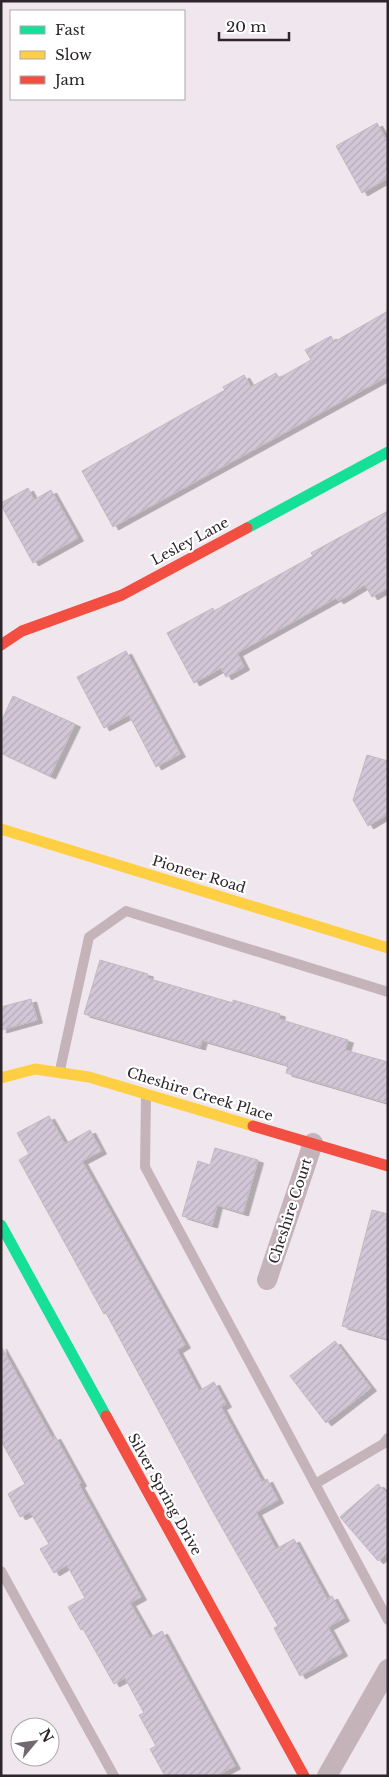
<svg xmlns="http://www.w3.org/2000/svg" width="389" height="1777" font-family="'Libre Baskerville',serif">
	<defs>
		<pattern id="building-hatch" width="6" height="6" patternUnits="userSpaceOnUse" patternTransform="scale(1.25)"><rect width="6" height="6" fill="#d3c7d7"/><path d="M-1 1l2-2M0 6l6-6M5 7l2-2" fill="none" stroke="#b5abb9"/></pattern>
		<filter id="shadow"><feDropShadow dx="5.5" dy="3" stdDeviation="0" flood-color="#0004"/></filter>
	</defs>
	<rect width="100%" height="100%" fill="#f0e7ee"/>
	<g fill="url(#building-hatch)" stroke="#c0bac0" filter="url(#shadow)">
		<path d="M 377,123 L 388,143 L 388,178 L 362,193 L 336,146 Z"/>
		<path d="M 388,311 L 388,376 L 113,527 L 82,471 L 225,390 L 223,387 L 244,375 L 251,387 L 276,373 L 279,378 L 311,360 L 305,350 L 331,336 L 334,342 Z"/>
		<path d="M 28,488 L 34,500 L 51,490 L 78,538 L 33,563 L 1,505 L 1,503 Z"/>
		<path d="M 388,511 L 388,588 L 372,597 L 365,585 L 338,601 L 336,598 L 237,653 L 244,667 L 226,677 L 221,668 L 194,683 L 167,633 L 213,608 L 214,611 L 313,556 L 311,553 Z"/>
		<path d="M 126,651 L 180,754 L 156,767 L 129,715 L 104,728 L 77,677 Z"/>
		<path d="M 13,696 L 75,724 L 50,776 L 1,753 L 1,722 Z"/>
		<path d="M 367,755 L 388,761 L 388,814 L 368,826 L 353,800 Z"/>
		<path d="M 100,960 L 148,974 L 147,978 L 233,1003 L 233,1000 L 280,1014 L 279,1019 L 348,1040 L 345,1050 L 388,1062 L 388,1103 L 286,1073 L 288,1065 L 202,1040 L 200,1047 L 84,1014 Z"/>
		<path d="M 31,999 L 37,1020 L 1,1030 L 1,1007 Z"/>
		<path d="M 49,1116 L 65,1144 L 90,1130 L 101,1151 L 82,1161 L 185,1345 L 177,1350 L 199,1391 L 214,1382 L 226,1404 L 221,1407 L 262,1482 L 267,1479 L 278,1500 L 256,1512 L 276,1549 L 294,1539 L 327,1599 L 332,1596 L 344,1618 L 328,1627 L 342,1653 L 300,1676 L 274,1628 L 278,1626 L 212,1510 L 106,1313 L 104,1314 L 19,1160 L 29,1154 L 17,1133 Z"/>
		<path d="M 215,1148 L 258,1160 L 243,1213 L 217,1205 L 212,1225 L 182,1216 L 198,1161 L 210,1165 Z"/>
		<path d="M 372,1210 L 388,1214 L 388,1339 L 342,1326 Z"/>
		<path d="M 335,1341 L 371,1388 L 326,1423 L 290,1376 Z"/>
		<path d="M 1,1346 L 52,1438 L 55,1436 L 81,1483 L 79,1485 L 141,1597 L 130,1603 L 150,1638 L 162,1631 L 235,1766 L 216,1776 L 165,1776 L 150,1749 L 156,1746 L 139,1715 L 144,1713 L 125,1678 L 114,1684 L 83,1629 L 81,1630 L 68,1607 L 85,1598 L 67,1565 L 54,1573 L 40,1549 L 49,1544 L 30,1512 L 20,1517 L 8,1494 L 25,1484 L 1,1441 Z"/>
		<path d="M 378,1484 L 388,1495 L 388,1552 L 378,1561 L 340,1517 Z"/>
	</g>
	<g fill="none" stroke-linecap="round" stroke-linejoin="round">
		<g stroke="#c5b3ba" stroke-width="10">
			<path d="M 60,1070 L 89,937 L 126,911 L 388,992"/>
			<path d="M 146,1096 L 145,1167 L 388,1620"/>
			<path d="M 315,1484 L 383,1444 L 388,1438"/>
			<path d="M 1,1571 L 114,1776"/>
		</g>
		<g stroke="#c5b3ba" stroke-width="20">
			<path d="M 267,1280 L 313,1143"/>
			<path d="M 327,1776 L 388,1669"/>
		</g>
		<g stroke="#16e098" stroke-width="11">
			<path d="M 247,528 L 388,452"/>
			<path d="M 1,1225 L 106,1416"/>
		</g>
		<g stroke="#ffcf43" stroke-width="11">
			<path d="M 1,829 L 388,948"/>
			<path d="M 1,1078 L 35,1069 L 89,1077 L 253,1126"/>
		</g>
		<g stroke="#f24e42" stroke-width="11">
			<path d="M 1,645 L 22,631 L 122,595 L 247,528"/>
			<path d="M 253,1126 L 388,1166"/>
			<path d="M 106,1416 L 304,1776"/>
		</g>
	</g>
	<g text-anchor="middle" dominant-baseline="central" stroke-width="4.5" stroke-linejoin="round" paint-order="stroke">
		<g font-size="14" fill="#2c252a" stroke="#fff">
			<text transform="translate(190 541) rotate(-28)">Lesley Lane</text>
			<text transform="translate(199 874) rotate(17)">Pioneer Road</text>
			<text transform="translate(200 1094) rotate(17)">Cheshire Creek Place</text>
			<text transform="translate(290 1211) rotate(-72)">Cheshire Court</text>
			<text transform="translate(165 1494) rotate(61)">Silver Spring Drive</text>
		</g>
	</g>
	<rect width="389" height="1777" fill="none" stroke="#2c252a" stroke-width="5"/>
	<rect x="10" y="10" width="175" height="90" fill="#ffffff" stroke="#aba8aa"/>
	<rect x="20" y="26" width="25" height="8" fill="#16e098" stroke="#aba8aa"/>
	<text x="55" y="35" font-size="15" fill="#2c252a">Fast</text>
	<rect x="20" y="51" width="25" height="8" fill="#ffcf43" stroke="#aba8aa"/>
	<text x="55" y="60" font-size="15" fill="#2c252a">Slow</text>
	<rect x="20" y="76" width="25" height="8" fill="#f24e42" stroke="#aba8aa"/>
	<text x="55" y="85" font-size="15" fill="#2c252a">Jam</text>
	<g transform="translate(35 1742) rotate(61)"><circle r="24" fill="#ffffff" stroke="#aba8aa"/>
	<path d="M0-4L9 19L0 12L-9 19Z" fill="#71696f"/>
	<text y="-8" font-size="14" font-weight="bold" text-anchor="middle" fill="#2c252a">N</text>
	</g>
	<path d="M219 32v8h70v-8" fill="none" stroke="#2c252a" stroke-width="2.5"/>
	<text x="226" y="32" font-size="15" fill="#2c252a" stroke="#ffffff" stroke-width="4" paint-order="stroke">20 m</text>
</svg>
